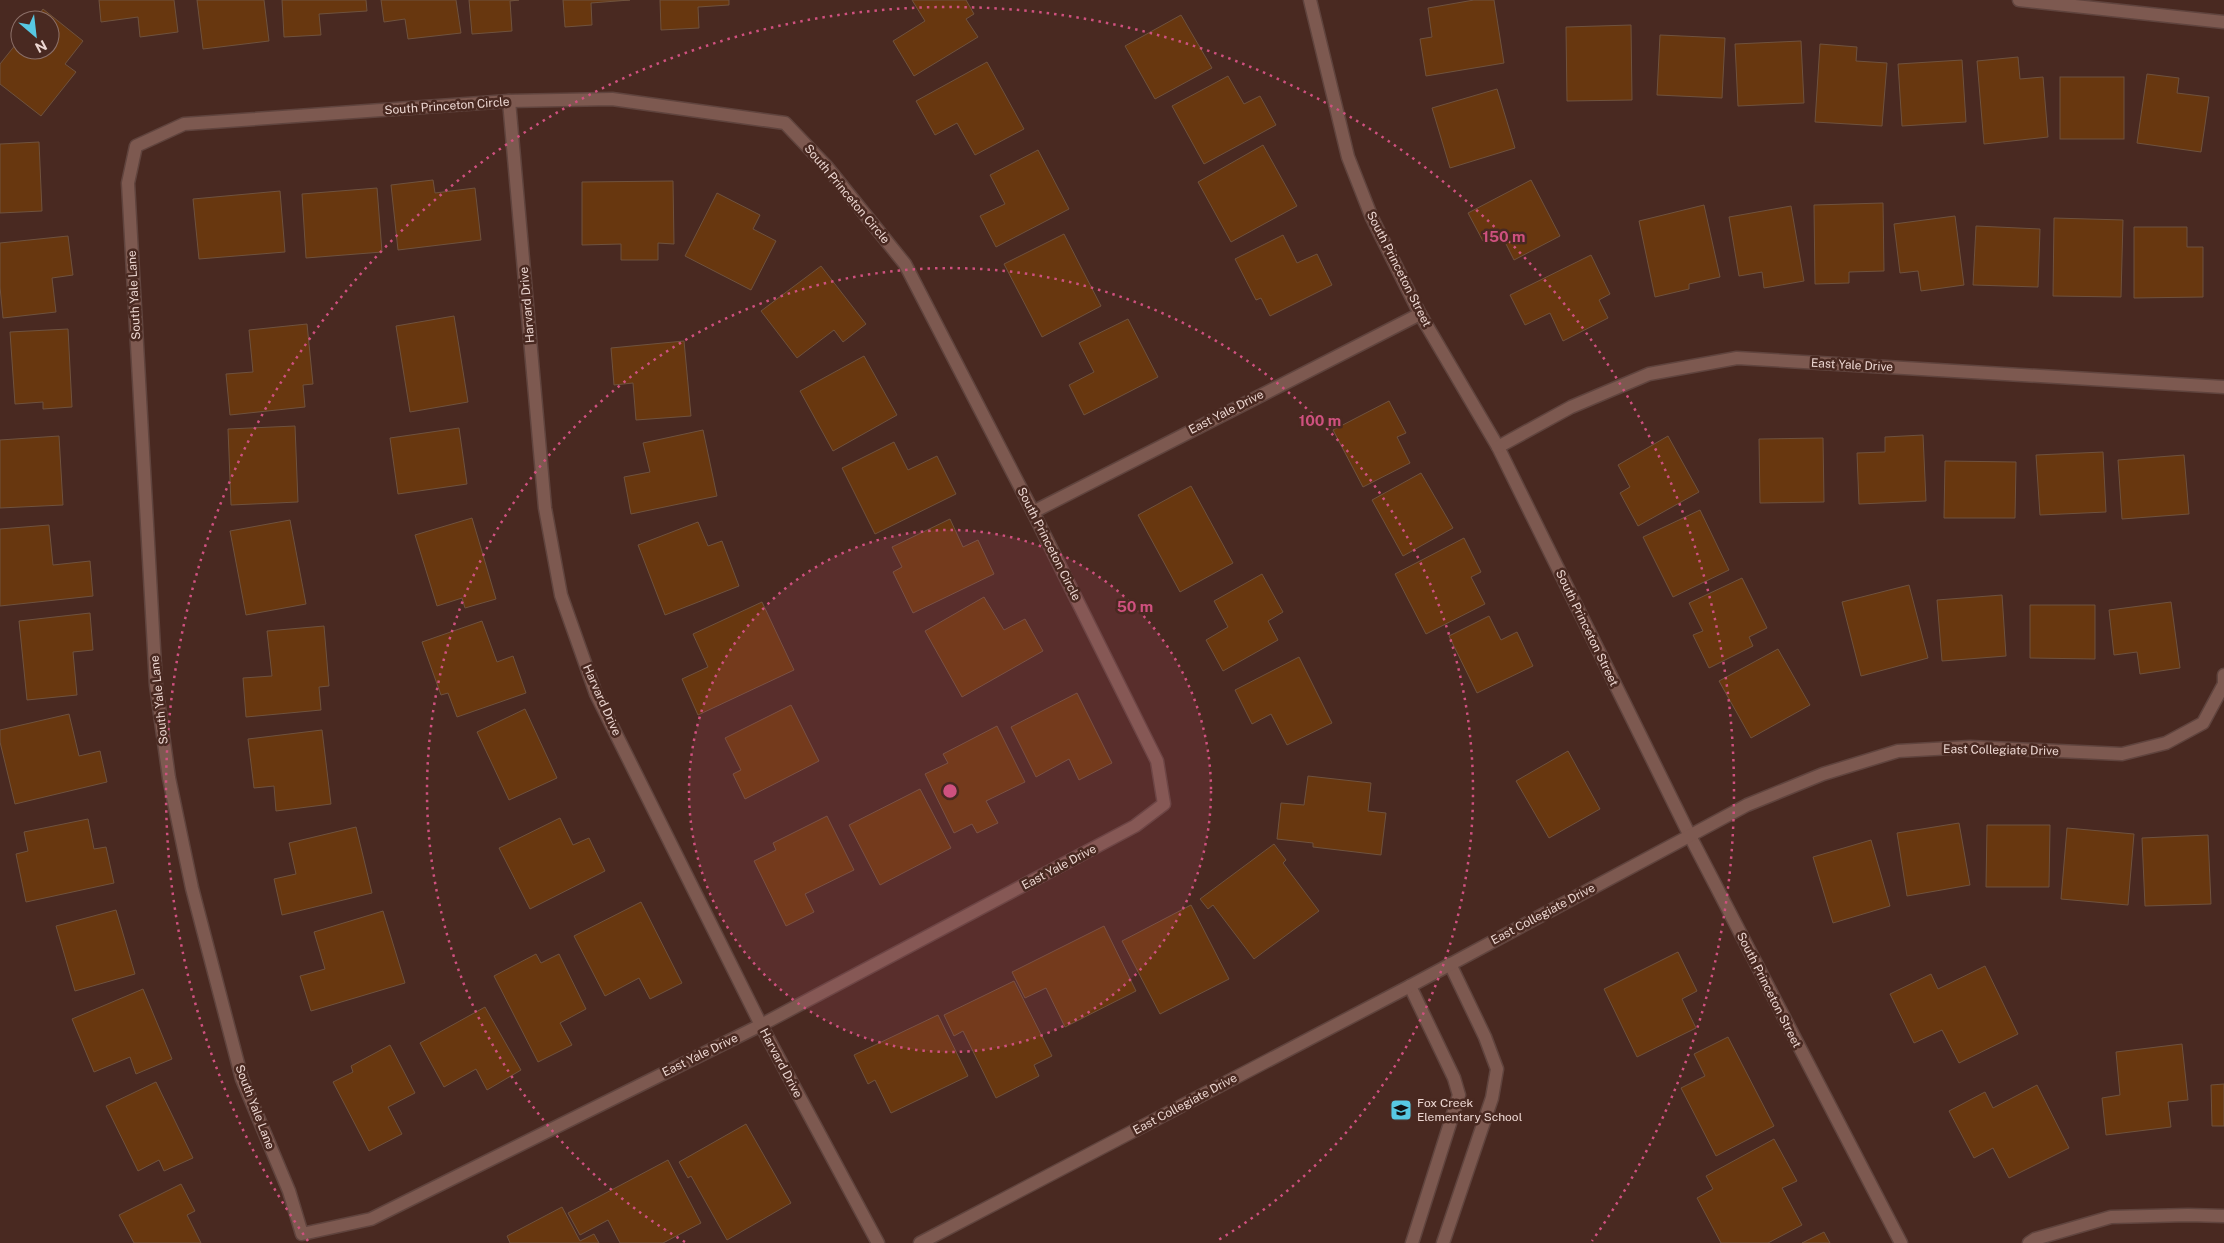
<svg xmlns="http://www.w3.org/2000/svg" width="2224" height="1243" font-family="'Public Sans',sans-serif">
	<rect width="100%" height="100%" fill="#492921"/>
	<g fill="#68370f" stroke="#6f523e">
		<path d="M 99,0 L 174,0 L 178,32 L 140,37 L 138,17 L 101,22 Z"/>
		<path d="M 197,0 L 264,0 L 269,41 L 203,49 Z"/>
		<path d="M 282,0 L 366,0 L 367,11 L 319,14 L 321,35 L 284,37 Z"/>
		<path d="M 381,0 L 456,0 L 461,33 L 408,39 L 405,19 L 384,22 Z"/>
		<path d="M 469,0 L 519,0 L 510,1 L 512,31 L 472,34 Z"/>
		<path d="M 563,0 L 630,0 L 591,3 L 592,25 L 565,27 Z"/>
		<path d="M 660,0 L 729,0 L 729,5 L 698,7 L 699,28 L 661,30 Z"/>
		<path d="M 912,0 L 966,0 L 974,14 L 966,19 L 978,37 L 914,76 L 893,41 L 925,21 Z"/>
		<path d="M 1474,0 L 1494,0 L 1504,63 L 1426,76 L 1420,39 L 1432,37 L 1428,8 Z"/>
		<path d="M 43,9 L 83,41 L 65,64 L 76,72 L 41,116 L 0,84 L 0,64 L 20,39 L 20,50 L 50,50 L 50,20 L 35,20 Z"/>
		<path d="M 1181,15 L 1212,68 L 1155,99 L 1125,46 Z"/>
		<path d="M 1631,25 L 1632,100 L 1567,101 L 1566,27 Z"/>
		<path d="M 1660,35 L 1725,38 L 1722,98 L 1657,95 Z"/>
		<path d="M 1801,41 L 1804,103 L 1738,106 L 1735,44 Z"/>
		<path d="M 1820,44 L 1857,47 L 1856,61 L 1887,63 L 1882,126 L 1815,122 Z"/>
		<path d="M 2018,57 L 2020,79 L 2043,77 L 2048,137 L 1984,144 L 1977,61 Z"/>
		<path d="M 1962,60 L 1966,122 L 1902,126 L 1898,64 Z"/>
		<path d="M 987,62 L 1024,129 L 975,155 L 957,123 L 935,135 L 916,101 Z"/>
		<path d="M 2147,74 L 2179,78 L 2177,93 L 2209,97 L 2201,152 L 2137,143 Z"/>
		<path d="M 1228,76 L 1244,104 L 1260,96 L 1276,125 L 1204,164 L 1172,106 Z"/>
		<rect x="2060" y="77" width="64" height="62"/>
		<path d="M 1497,89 L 1515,148 L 1450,168 L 1432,108 Z"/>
		<path d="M 39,142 L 42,211 L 0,213 L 0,144 Z"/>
		<path d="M 1263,145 L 1297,206 L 1231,242 L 1198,182 Z"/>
		<path d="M 1038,150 L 1069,209 L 996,247 L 980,216 L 1005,204 L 990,175 Z"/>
		<path d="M 433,180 L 435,193 L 475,188 L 481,240 L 398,250 L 391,185 Z"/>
		<path d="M 1531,180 L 1560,236 L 1514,260 L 1500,232 L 1483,241 L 1468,213 Z"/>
		<path d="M 673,181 L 674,244 L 658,243 L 658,260 L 621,260 L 621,244 L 582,245 L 582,182 Z"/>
		<path d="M 377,188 L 382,252 L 306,258 L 302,194 Z"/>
		<path d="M 280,191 L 285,252 L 199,259 L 193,199 Z"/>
		<path d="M 717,193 L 760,215 L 753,229 L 776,241 L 751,290 L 685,256 Z"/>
		<path d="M 1883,203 L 1884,271 L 1849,272 L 1849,283 L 1815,284 L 1814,205 Z"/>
		<path d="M 1704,205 L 1720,277 L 1689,284 L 1689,289 L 1655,297 L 1639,221 Z"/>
		<path d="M 1791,206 L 1804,281 L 1764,288 L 1762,272 L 1739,276 L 1729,217 Z"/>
		<path d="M 1955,216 L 1964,285 L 1921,291 L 1918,271 L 1900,273 L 1894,224 Z"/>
		<path d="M 2054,218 L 2123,220 L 2121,297 L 2053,296 Z"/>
		<path d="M 1976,226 L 2040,229 L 2038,287 L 1973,285 Z"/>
		<path d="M 2134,227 L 2187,227 L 2187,247 L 2203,247 L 2203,297 L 2134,298 Z"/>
		<path d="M 1064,234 L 1101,306 L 1042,337 L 1004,264 Z"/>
		<path d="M 1283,235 L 1297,263 L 1317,254 L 1332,285 L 1270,316 L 1261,298 L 1256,300 L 1235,259 Z"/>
		<path d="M 68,236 L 73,275 L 52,278 L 56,312 L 3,318 L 0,287 L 0,243 Z"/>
		<path d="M 1591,255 L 1610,294 L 1599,300 L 1608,318 L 1563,341 L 1550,313 L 1525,325 L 1510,295 Z"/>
		<path d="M 821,266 L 866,324 L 843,342 L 834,330 L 797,358 L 761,311 Z"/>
		<path d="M 454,316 L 468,402 L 410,412 L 396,326 Z"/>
		<path d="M 1128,319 L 1158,377 L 1084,415 L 1069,385 L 1094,372 L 1079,343 Z"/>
		<path d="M 307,324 L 313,384 L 303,385 L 305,407 L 230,415 L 226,374 L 253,372 L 249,330 Z"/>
		<path d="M 68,329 L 72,407 L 43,409 L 43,402 L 15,404 L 10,332 Z"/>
		<path d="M 684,341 L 691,416 L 636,420 L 633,383 L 614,385 L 611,348 Z"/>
		<path d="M 864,356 L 897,415 L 833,451 L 800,391 Z"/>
		<path d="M 1389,401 L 1406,433 L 1397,437 L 1410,463 L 1363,487 L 1333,430 Z"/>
		<path d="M 295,426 L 298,502 L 231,505 L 228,429 Z"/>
		<path d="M 459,428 L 467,484 L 398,494 L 390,438 Z"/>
		<path d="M 703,430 L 717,496 L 631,514 L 624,477 L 650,472 L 643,443 Z"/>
		<path d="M 1923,435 L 1926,501 L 1859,504 L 1857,453 L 1885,452 L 1885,437 Z"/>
		<path d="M 59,436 L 63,505 L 0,508 L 0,440 Z"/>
		<path d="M 1668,436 L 1699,492 L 1638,526 L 1620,493 L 1630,487 L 1618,465 Z"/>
		<path d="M 1823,438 L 1824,502 L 1760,503 L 1759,439 Z"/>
		<path d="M 894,442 L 908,470 L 937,456 L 956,494 L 875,534 L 842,468 Z"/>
		<path d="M 2103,452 L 2106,512 L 2040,515 L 2036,455 Z"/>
		<path d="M 2184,455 L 2189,514 L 2122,519 L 2118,460 Z"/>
		<path d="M 1945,461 L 2016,462 L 2015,518 L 1944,518 Z"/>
		<path d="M 1421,473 L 1453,528 L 1403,556 L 1372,500 Z"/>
		<path d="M 1191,486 L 1233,563 L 1180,592 L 1138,515 Z"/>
		<path d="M 1700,510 L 1729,570 L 1673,597 L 1643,537 Z"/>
		<path d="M 472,518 L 496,599 L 465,608 L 462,598 L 437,606 L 415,535 Z"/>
		<path d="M 950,519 L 963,547 L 978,540 L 994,574 L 913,613 L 893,572 L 902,567 L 892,547 Z"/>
		<path d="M 290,520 L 306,604 L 246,615 L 230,531 Z"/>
		<path d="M 698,522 L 708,546 L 722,541 L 739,586 L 665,615 L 638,545 Z"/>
		<path d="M 49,525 L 53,565 L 90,561 L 93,596 L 0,606 L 0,529 Z"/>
		<path d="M 1464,538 L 1481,572 L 1471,577 L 1485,604 L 1426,634 L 1395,574 Z"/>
		<path d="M 1262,574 L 1283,612 L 1268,621 L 1278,640 L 1223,671 L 1206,640 L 1228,627 L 1214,601 Z"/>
		<path d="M 1742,578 L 1767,628 L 1749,637 L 1753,646 L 1709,668 L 1693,635 L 1703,631 L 1689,603 Z"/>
		<path d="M 1909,585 L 1928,658 L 1861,676 L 1842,602 Z"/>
		<path d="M 2002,595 L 2006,656 L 1942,661 L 1937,600 Z"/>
		<path d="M 984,597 L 1004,630 L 1025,619 L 1043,651 L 962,697 L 925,631 Z"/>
		<path d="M 762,602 L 794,670 L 698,715 L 682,679 L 708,667 L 693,634 Z"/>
		<path d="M 2171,602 L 2180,668 L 2140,674 L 2137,652 L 2114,655 L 2109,610 Z"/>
		<path d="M 2030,605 L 2095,605 L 2095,659 L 2030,658 Z"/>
		<path d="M 90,613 L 93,650 L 73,652 L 77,695 L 27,700 L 19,621 Z"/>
		<path d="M 1489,616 L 1501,640 L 1517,632 L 1533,666 L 1477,693 L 1449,636 Z"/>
		<path d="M 482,621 L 497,662 L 513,656 L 526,693 L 457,717 L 448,693 L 441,695 L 422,642 Z"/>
		<path d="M 324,626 L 329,686 L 319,687 L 321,710 L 246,717 L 243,678 L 272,676 L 267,631 Z"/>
		<path d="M 1778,649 L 1810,705 L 1751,738 L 1719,681 Z"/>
		<path d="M 1299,657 L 1332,723 L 1287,745 L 1271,714 L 1252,724 L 1235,690 Z"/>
		<path d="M 1077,693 L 1112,763 L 1079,780 L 1069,759 L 1036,777 L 1011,727 Z"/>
		<path d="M 791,705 L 819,761 L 745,799 L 733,774 L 741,770 L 725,738 Z"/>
		<path d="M 525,709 L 557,778 L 509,800 L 477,732 Z"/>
		<path d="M 69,714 L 79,756 L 100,751 L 107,782 L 15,804 L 0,742 L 0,730 Z"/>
		<path d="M 997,726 L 1025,782 L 986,801 L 998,823 L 977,833 L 972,824 L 954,833 L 925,774 L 948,763 L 943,754 Z"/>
		<path d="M 322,730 L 331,804 L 276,811 L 274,786 L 254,788 L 248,739 Z"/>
		<path d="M 1568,751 L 1600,809 L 1549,838 L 1516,781 Z"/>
		<path d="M 1308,776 L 1371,783 L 1368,811 L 1386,813 L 1381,855 L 1313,847 L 1313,843 L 1277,839 L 1281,803 L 1304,805 Z"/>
		<path d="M 920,789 L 951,848 L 880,885 L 849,825 Z"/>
		<path d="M 827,816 L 854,870 L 805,894 L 814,912 L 786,926 L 754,861 L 776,850 L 773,843 Z"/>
		<path d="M 560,818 L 573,845 L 589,838 L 605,871 L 530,909 L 499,848 Z"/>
		<path d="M 88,819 L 94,849 L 106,847 L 114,883 L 26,902 L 16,854 L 28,851 L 24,832 Z"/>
		<path d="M 1959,823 L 1970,885 L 1907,896 L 1897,833 Z"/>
		<path d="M 1987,825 L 2050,825 L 2049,887 L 1986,887 Z"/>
		<path d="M 356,827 L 372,893 L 282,915 L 274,879 L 296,874 L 289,843 Z"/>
		<path d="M 2067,828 L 2134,834 L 2128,905 L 2061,899 Z"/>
		<path d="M 2208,835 L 2211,904 L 2145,906 L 2142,838 Z"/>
		<path d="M 1871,840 L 1890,906 L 1833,923 L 1813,857 Z"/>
		<path d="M 1274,844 L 1286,860 L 1283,863 L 1319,911 L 1254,959 L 1213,905 L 1208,909 L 1200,899 Z"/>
		<path d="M 641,902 L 682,983 L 650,999 L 639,978 L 605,996 L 574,936 Z"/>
		<path d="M 1191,905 L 1229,979 L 1160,1014 L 1122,941 Z"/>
		<path d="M 116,910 L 135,974 L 75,991 L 56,926 Z"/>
		<path d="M 383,911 L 405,983 L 311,1011 L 300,976 L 325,969 L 314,932 Z"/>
		<path d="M 1104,926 L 1136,991 L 1065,1027 L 1046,988 L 1025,998 L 1012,972 Z"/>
		<path d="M 1678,952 L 1697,991 L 1682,999 L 1696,1028 L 1637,1057 L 1604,989 Z"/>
		<path d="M 536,954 L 541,963 L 559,954 L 586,1009 L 560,1023 L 572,1045 L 538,1062 L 494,976 Z"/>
		<path d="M 1985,966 L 2018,1034 L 1959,1063 L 1942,1030 L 1914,1043 L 1890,994 L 1931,974 L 1938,989 Z"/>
		<path d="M 1014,981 L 1052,1056 L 1034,1065 L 1039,1076 L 996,1098 L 963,1031 L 954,1036 L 944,1015 Z"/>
		<path d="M 143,989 L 172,1059 L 136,1074 L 130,1057 L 94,1072 L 72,1019 Z"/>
		<path d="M 485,1007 L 521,1070 L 487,1090 L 476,1069 L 444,1087 L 420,1043 Z"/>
		<path d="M 938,1015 L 968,1076 L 891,1113 L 875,1080 L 868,1084 L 854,1055 Z"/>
		<path d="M 1728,1037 L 1774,1126 L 1716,1156 L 1681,1088 L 1705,1076 L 1694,1054 Z"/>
		<path d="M 2182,1044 L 2188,1100 L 2168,1102 L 2171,1127 L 2106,1135 L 2102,1098 L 2120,1095 L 2116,1052 Z"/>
		<path d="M 390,1045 L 415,1093 L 388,1107 L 402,1134 L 369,1151 L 333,1082 L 353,1072 L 351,1066 Z"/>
		<path d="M 156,1082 L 193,1158 L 164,1171 L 159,1160 L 138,1171 L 106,1106 Z"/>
		<path d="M 2224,1084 L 2224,1126 L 2212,1126 L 2211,1085 Z"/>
		<path d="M 2037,1085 L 2069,1148 L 2009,1178 L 1993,1148 L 1974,1158 L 1949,1111 L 1985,1092 L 1993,1108 Z"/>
		<path d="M 746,1124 L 791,1203 L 727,1240 L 691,1176 L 688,1178 L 679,1162 Z"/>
		<path d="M 1774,1139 L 1797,1181 L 1782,1188 L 1802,1225 L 1768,1243 L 1721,1243 L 1697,1198 L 1713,1189 L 1706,1176 Z"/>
		<path d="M 668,1160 L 701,1223 L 663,1243 L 620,1243 L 608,1220 L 580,1235 L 568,1213 Z"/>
		<path d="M 181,1184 L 195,1211 L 187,1215 L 201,1243 L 134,1243 L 119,1215 Z"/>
		<path d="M 562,1207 L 580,1241 L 594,1234 L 599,1243 L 510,1243 L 507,1236 Z"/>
		<path d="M 1824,1232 L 1830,1243 L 1802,1243 Z"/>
	</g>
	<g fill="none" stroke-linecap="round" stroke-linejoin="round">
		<g stroke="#60443e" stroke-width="15">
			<g id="lane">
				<path d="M 1410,986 L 1454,1078 L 1459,1095 L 1412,1243"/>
				<path d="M 1443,1243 L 1492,1098 L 1497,1069 L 1485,1037 L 1450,964"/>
			</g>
		</g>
		<g stroke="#60443e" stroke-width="15">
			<g id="street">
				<path d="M 1310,0 L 1348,157 L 1372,218 L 1420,314 L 1498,447 L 1690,836 L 1901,1243"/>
				<path d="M 2019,0 L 2224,22"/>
				<path d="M 612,99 L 785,123 L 827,167 L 905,264 L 1033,512 L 1157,761 L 1164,804 L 1135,826 L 761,1025 L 371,1219 L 302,1234 L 289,1191 L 242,1079 L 192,888 L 169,778 L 156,685 L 128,183 L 136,146 L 184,124 L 509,101 Z"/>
				<path d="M 509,101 L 545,508 L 561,595 L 596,694 L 761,1025 L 878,1243"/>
				<path d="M 1498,447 L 1571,407 L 1649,374 L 1737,358 L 2224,387"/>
				<path d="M 1033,512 L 1420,314"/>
				<path d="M 920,1243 L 1410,986 L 1747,805 L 1823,774 L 1898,751 L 1970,747 L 2122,754 L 2166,743 L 2203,723 L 2224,684 L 2224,675"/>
				<path d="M 2029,1243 L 2035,1239 L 2111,1217 L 2188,1215 L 2224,1216"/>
			</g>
		</g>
		<use href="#lane" stroke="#7d5950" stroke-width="12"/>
		<use href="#street" stroke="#7d5950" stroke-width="12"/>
	</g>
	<circle cx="950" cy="791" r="261" fill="#cf517f" fill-opacity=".12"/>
	<g fill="none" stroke="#cf517f" stroke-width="2.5" stroke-dasharray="2.5 5">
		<circle cx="950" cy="791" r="261"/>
		<path d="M685 1242A523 523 0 1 1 1215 1242"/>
		<path d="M308 1241A784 784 0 1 1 1592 1241"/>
	</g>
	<defs>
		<g id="school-square" transform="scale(1.125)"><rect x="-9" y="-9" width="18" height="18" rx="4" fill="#57c9e3" stroke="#492921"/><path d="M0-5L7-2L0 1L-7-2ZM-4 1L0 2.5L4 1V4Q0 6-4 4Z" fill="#111"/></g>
	</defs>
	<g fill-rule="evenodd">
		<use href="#school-square" x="1401" y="1110"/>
	</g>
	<g text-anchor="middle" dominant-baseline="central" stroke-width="5" stroke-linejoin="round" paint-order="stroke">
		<g font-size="12" fill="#edd7d2" stroke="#492921">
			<text transform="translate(447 106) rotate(-4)">South Princeton Circle</text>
			<text transform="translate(847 194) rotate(50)">South Princeton Circle</text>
			<text transform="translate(1399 269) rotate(63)">South Princeton Street</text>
			<text transform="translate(134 295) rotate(-93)">South Yale Lane</text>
			<text transform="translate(527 305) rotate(-95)">Harvard Drive</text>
			<text transform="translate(1852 365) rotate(3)">East Yale Drive</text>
			<text transform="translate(1226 412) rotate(-27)">East Yale Drive</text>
			<text transform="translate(1049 544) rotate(63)">South Princeton Circle</text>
			<text transform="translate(1587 628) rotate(64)">South Princeton Street</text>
			<text transform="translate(159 700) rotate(-96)">South Yale Lane</text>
			<text transform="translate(602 700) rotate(66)">Harvard Drive</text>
			<text transform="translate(2001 750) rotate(1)">East Collegiate Drive</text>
			<text transform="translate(1059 867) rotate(-28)">East Yale Drive</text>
			<text transform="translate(1543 914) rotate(-28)">East Collegiate Drive</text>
			<text transform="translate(1769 990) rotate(63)">South Princeton Street</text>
			<text transform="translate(700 1055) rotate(-26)">East Yale Drive</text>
			<text transform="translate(781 1063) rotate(62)">Harvard Drive</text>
			<text transform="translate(1185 1104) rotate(-28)">East Collegiate Drive</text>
			<text transform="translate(255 1107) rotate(69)">South Yale Lane</text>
		</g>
		<g font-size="12" fill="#edd7d2" stroke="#492921" text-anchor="start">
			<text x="1417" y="1103">Fox Creek<tspan x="1417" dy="14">Elementary School</tspan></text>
		</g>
	</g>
	<circle cx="950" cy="791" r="8" fill="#cf517f" stroke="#492921" stroke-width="2.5"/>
	<g font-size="15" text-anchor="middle" font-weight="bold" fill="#cf517f" stroke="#492921" stroke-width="5" stroke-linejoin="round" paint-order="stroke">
		<text x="1504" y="242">150 m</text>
		<text x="1320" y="426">100 m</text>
		<text x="1135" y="612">50 m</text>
	</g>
	<g transform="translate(35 35) rotate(152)"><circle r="24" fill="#492921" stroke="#8b6f68"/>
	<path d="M0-4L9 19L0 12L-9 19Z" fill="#57c9e3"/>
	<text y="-8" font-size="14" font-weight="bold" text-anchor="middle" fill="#edd7d2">N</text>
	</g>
</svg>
